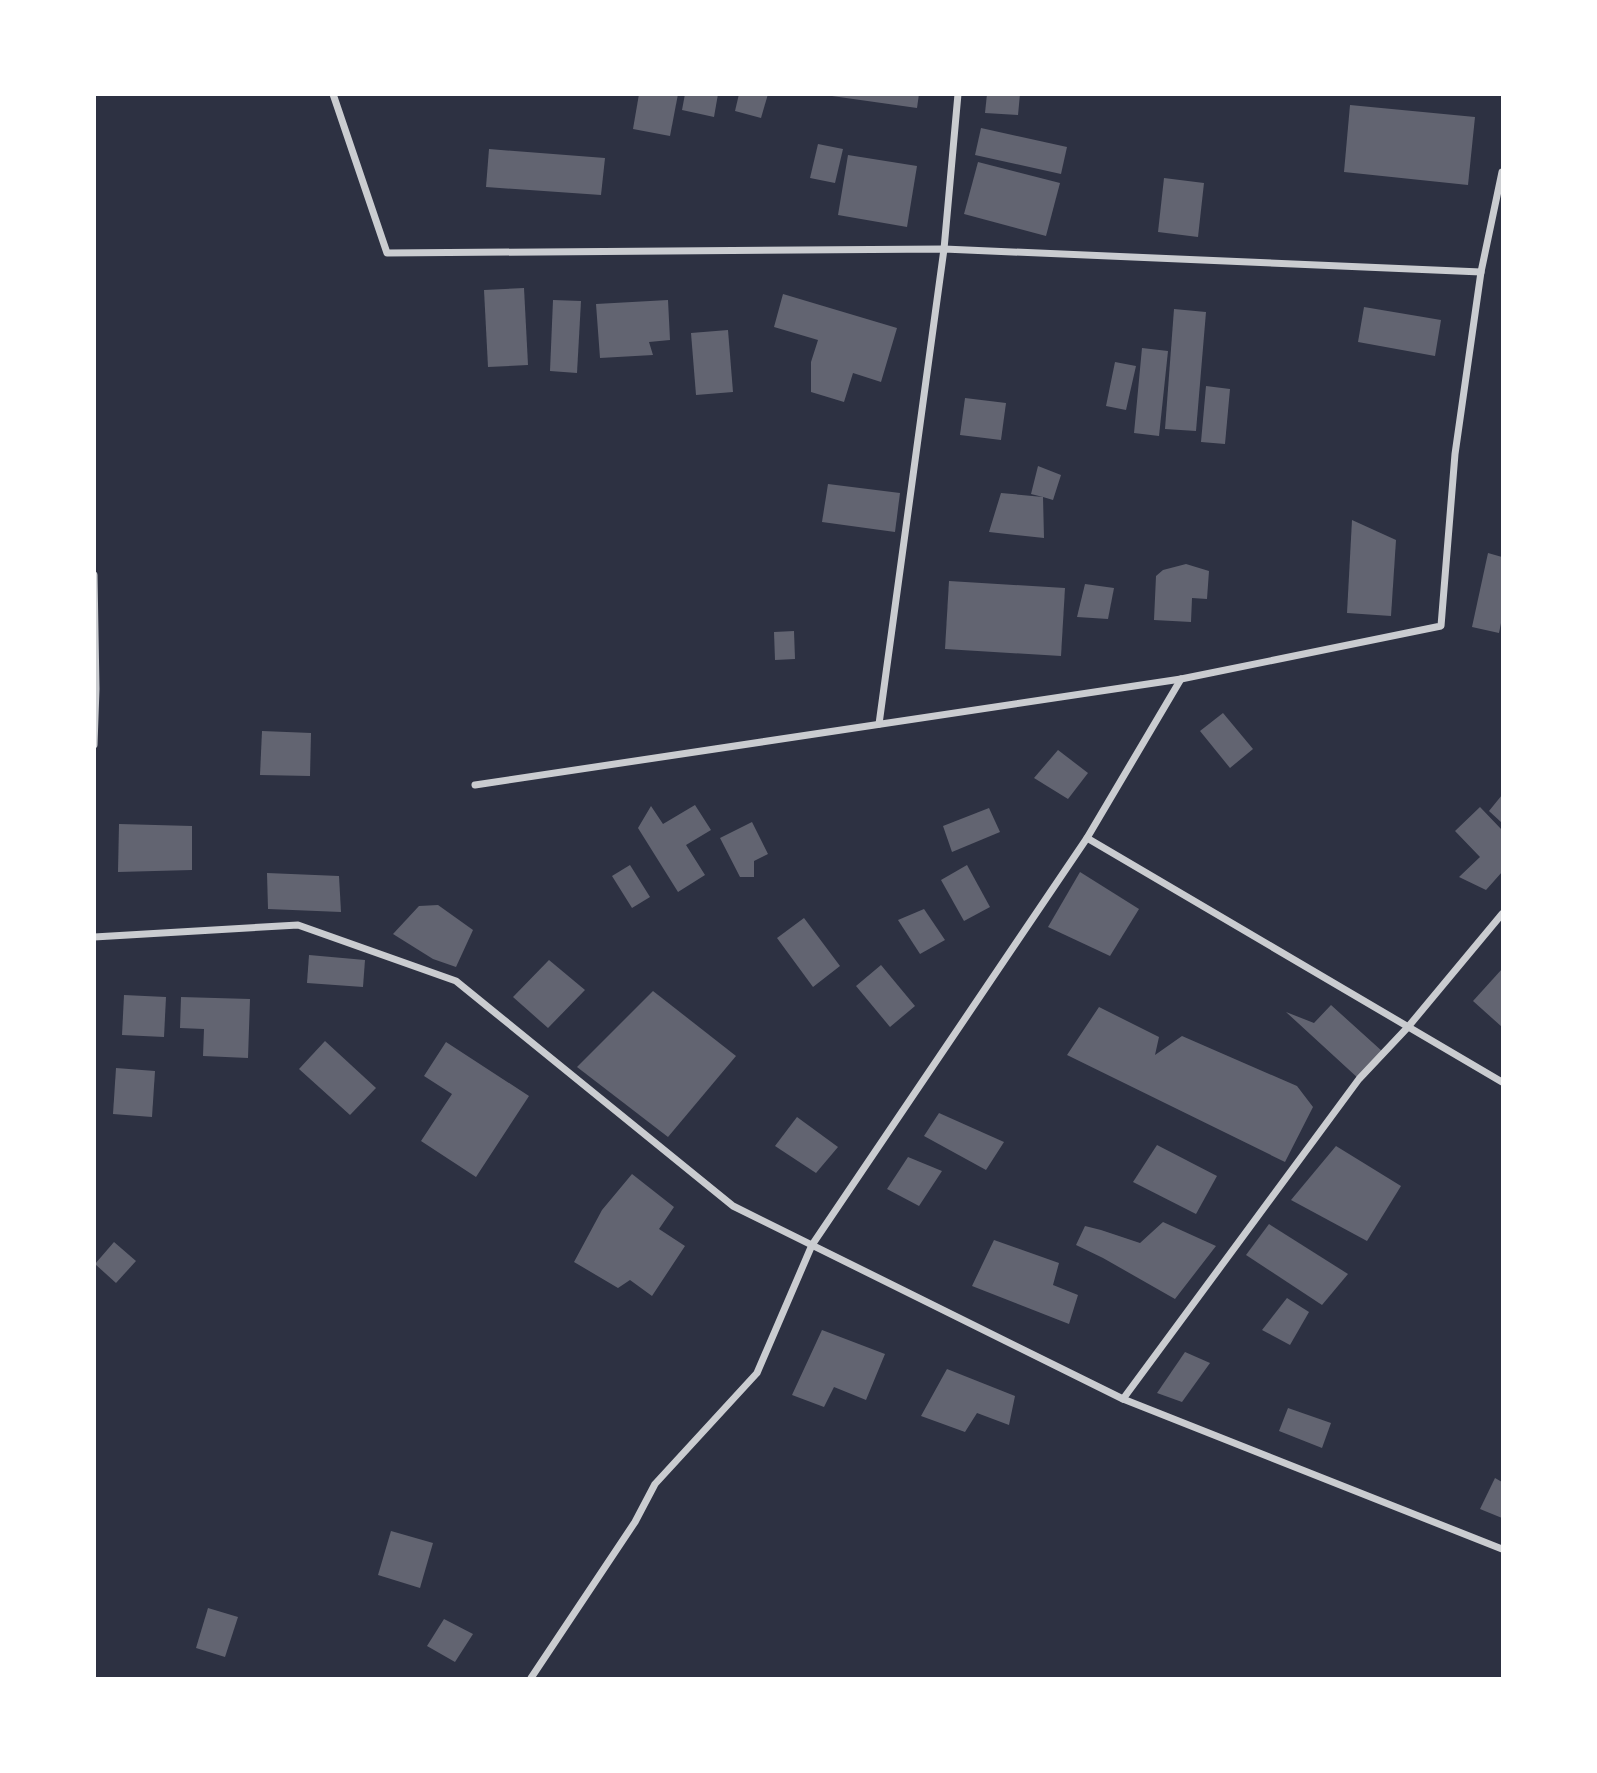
<svg xmlns="http://www.w3.org/2000/svg" width="1597" height="1773" font-family="'Fira Sans',sans-serif">
	<rect width="100%" height="100%" fill="#2d3142"/>
	<g fill="#626471">
		<path d="M 639,94 L 678,94 L 670,136 L 633,129 Z"/>
		<path d="M 685,94 L 718,94 L 714,117 L 682,110 Z"/>
		<path d="M 739,94 L 768,94 L 761,118 L 735,111 Z"/>
		<path d="M 832,94 L 919,94 L 917,108 L 832,96 Z"/>
		<path d="M 987,94 L 1020,94 L 1018,115 L 985,113 Z"/>
		<path d="M 1350,105 L 1475,117 L 1468,185 L 1344,172 Z"/>
		<path d="M 981,128 L 1067,147 L 1061,174 L 975,155 Z"/>
		<path d="M 818,144 L 843,149 L 835,183 L 810,178 Z"/>
		<path d="M 489,149 L 605,158 L 601,195 L 486,187 Z"/>
		<path d="M 848,155 L 917,166 L 907,227 L 838,215 Z"/>
		<path d="M 978,162 L 1060,183 L 1046,236 L 964,214 Z"/>
		<path d="M 1164,178 L 1204,183 L 1198,237 L 1158,232 Z"/>
		<path d="M 524,288 L 528,365 L 488,367 L 484,290 Z"/>
		<path d="M 783,294 L 897,328 L 881,382 L 853,373 L 844,402 L 811,392 L 811,362 L 818,340 L 774,327 Z"/>
		<path d="M 553,300 L 581,301 L 577,373 L 550,371 Z"/>
		<path d="M 668,300 L 670,340 L 649,342 L 653,355 L 600,358 L 596,304 Z"/>
		<path d="M 1364,307 L 1441,320 L 1435,356 L 1358,342 Z"/>
		<path d="M 1174,309 L 1206,312 L 1196,431 L 1165,429 Z"/>
		<path d="M 728,330 L 733,392 L 696,395 L 691,333 Z"/>
		<path d="M 1142,348 L 1168,351 L 1159,436 L 1134,433 Z"/>
		<path d="M 1115,362 L 1136,366 L 1126,410 L 1106,406 Z"/>
		<path d="M 1206,386 L 1230,389 L 1225,444 L 1201,442 Z"/>
		<path d="M 965,398 L 1006,403 L 1001,440 L 960,435 Z"/>
		<path d="M 1038,466 L 1061,475 L 1053,500 L 1043,497 L 1044,538 L 989,532 L 1001,493 L 1043,497 L 1031,494 Z"/>
		<path d="M 828,484 L 900,493 L 895,532 L 822,522 Z"/>
		<path d="M 1352,520 L 1396,540 L 1391,616 L 1347,613 Z"/>
		<path d="M 1488,553 L 1502,557 L 1502,618 L 1499,633 L 1472,627 Z"/>
		<path d="M 1186,564 L 1209,571 L 1207,599 L 1192,598 L 1191,622 L 1154,620 L 1156,576 L 1163,570 Z"/>
		<path d="M 949,581 L 1065,588 L 1061,656 L 945,649 Z"/>
		<path d="M 1085,584 L 1114,588 L 1108,619 L 1077,617 Z"/>
		<path d="M 794,631 L 795,659 L 775,660 L 774,632 Z"/>
		<path d="M 1223,713 L 1253,749 L 1230,768 L 1200,731 Z"/>
		<path d="M 262,731 L 311,733 L 310,776 L 260,775 Z"/>
		<path d="M 1058,750 L 1088,773 L 1068,799 L 1034,778 Z"/>
		<path d="M 1502,795 L 1502,823 L 1489,811 Z"/>
		<path d="M 695,805 L 711,830 L 686,845 L 705,875 L 678,892 L 638,828 L 651,806 L 663,824 Z"/>
		<path d="M 1480,807 L 1502,830 L 1502,872 L 1486,890 L 1459,877 L 1480,857 L 1455,831 Z"/>
		<path d="M 989,808 L 1000,832 L 952,852 L 943,826 Z"/>
		<path d="M 752,822 L 768,854 L 754,861 L 754,877 L 740,877 L 720,838 Z"/>
		<path d="M 119,824 L 192,826 L 192,870 L 118,872 Z"/>
		<path d="M 630,865 L 650,897 L 632,908 L 612,876 Z"/>
		<path d="M 967,865 L 990,907 L 964,921 L 941,880 Z"/>
		<path d="M 1080,872 L 1139,909 L 1110,956 L 1048,927 Z"/>
		<path d="M 267,873 L 339,876 L 341,912 L 268,909 Z"/>
		<path d="M 438,905 L 473,930 L 456,967 L 433,959 L 393,934 L 419,906 Z"/>
		<path d="M 924,909 L 945,940 L 920,954 L 898,920 Z"/>
		<path d="M 804,918 L 840,966 L 813,987 L 777,938 Z"/>
		<path d="M 309,955 L 365,960 L 363,987 L 307,983 Z"/>
		<path d="M 549,960 L 585,990 L 548,1028 L 513,997 Z"/>
		<path d="M 881,965 L 915,1006 L 890,1027 L 856,986 Z"/>
		<path d="M 1502,969 L 1502,1027 L 1473,1001 Z"/>
		<path d="M 653,991 L 736,1056 L 668,1137 L 577,1067 Z"/>
		<path d="M 124,995 L 166,997 L 164,1037 L 122,1035 Z"/>
		<path d="M 181,997 L 250,999 L 248,1058 L 203,1056 L 204,1029 L 180,1028 Z"/>
		<path d="M 1331,1005 L 1383,1052 L 1359,1079 L 1286,1012 L 1314,1023 Z"/>
		<path d="M 1099,1007 L 1159,1037 L 1155,1055 L 1182,1036 L 1297,1086 L 1313,1107 L 1285,1162 L 1067,1055 Z"/>
		<path d="M 325,1041 L 376,1088 L 350,1115 L 299,1069 Z"/>
		<path d="M 446,1042 L 529,1096 L 476,1177 L 421,1141 L 452,1094 L 424,1076 Z"/>
		<path d="M 116,1068 L 155,1071 L 152,1117 L 113,1114 Z"/>
		<path d="M 939,1113 L 1004,1142 L 986,1170 L 924,1136 Z"/>
		<path d="M 797,1117 L 838,1147 L 816,1173 L 775,1146 Z"/>
		<path d="M 1157,1145 L 1217,1176 L 1196,1214 L 1133,1182 Z"/>
		<path d="M 1336,1146 L 1401,1186 L 1367,1241 L 1291,1200 Z"/>
		<path d="M 908,1157 L 942,1171 L 919,1206 L 887,1189 Z"/>
		<path d="M 632,1174 L 674,1207 L 659,1229 L 685,1246 L 652,1296 L 630,1280 L 618,1288 L 574,1262 L 602,1210 Z"/>
		<path d="M 1163,1222 L 1216,1246 L 1175,1299 L 1103,1258 L 1076,1245 L 1085,1226 L 1101,1230 L 1140,1243 Z"/>
		<path d="M 1269,1224 L 1348,1274 L 1322,1305 L 1246,1255 Z"/>
		<path d="M 994,1240 L 1059,1263 L 1053,1285 L 1078,1295 L 1069,1324 L 972,1286 Z"/>
		<path d="M 114,1242 L 136,1261 L 116,1283 L 95,1264 Z"/>
		<path d="M 1287,1298 L 1309,1312 L 1290,1345 L 1262,1330 Z"/>
		<path d="M 822,1330 L 885,1354 L 866,1400 L 834,1387 L 824,1407 L 792,1395 Z"/>
		<path d="M 1185,1352 L 1210,1363 L 1182,1402 L 1157,1393 Z"/>
		<path d="M 947,1369 L 1015,1396 L 1009,1425 L 977,1413 L 965,1432 L 921,1416 Z"/>
		<path d="M 1288,1408 L 1331,1423 L 1322,1448 L 1279,1431 Z"/>
		<path d="M 1495,1478 L 1502,1482 L 1502,1518 L 1480,1509 Z"/>
		<path d="M 391,1531 L 433,1543 L 420,1588 L 378,1575 Z"/>
		<path d="M 208,1608 L 238,1617 L 225,1657 L 196,1648 Z"/>
		<path d="M 444,1619 L 473,1634 L 455,1662 L 427,1646 Z"/>
	</g>
	<g fill="none" stroke-linecap="round" stroke-linejoin="round">
		<g stroke="#caccd0" stroke-width="7">
			<path d="M 333,94 L 387,253 L 944,249 L 1481,272"/>
			<path d="M 94,575 L 96,689 L 94,745"/>
			<path d="M 879,724 L 944,249 L 958,94"/>
			<path d="M 475,785 L 1181,679 L 1441,626 L 1455,454 L 1481,272 L 1502,172"/>
			<path d="M 1087,838 L 1502,1082"/>
			<path d="M 94,937 L 298,925 L 456,981 L 733,1206 L 1123,1399 L 1502,1549"/>
			<path d="M 1123,1399 L 1359,1079 L 1408,1027 L 1502,914"/>
			<path d="M 531,1678 L 635,1522 L 655,1484 L 757,1373 L 812,1245 L 1087,838 L 1181,679"/>
		</g>
	</g>
	<rect width="1597" height="1773" fill="none" stroke="#ffffff" stroke-width="192"/>
</svg>
